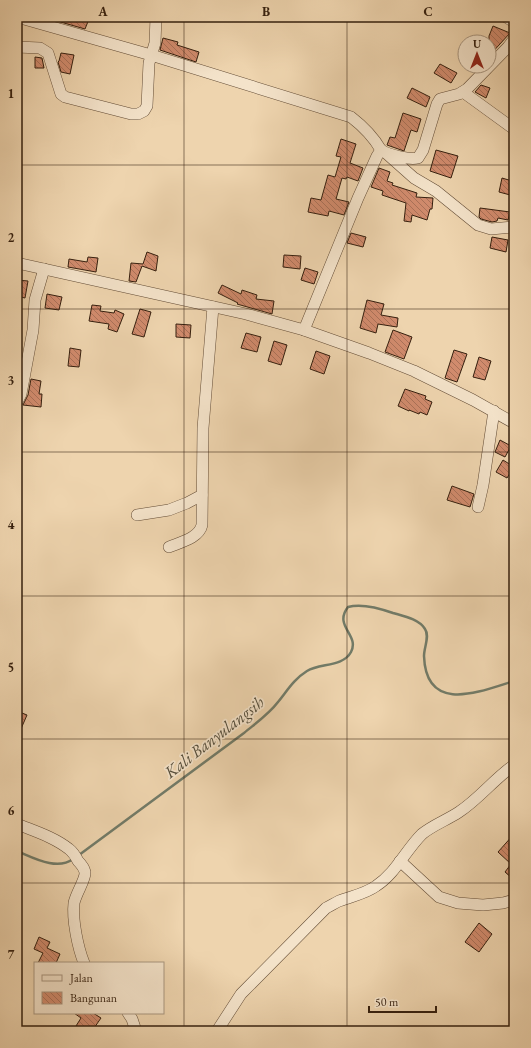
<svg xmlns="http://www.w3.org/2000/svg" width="531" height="1048" font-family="'EB Garamond',serif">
	<defs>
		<pattern id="building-back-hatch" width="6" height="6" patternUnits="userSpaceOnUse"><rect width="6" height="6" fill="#d18b6d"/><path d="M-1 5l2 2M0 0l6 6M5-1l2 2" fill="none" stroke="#aa7158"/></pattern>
	</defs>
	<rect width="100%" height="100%" fill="#eed4ae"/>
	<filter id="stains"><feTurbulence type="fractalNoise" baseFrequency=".005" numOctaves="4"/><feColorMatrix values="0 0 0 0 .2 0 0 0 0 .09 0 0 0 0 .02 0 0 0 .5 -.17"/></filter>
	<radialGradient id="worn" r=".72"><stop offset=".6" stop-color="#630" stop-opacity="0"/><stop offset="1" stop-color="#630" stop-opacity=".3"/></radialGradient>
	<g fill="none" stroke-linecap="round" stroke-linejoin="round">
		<g stroke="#727b68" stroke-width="2.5">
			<path d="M 17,851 C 34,858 57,871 73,859"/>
			<path d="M 79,855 L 244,733 C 256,723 269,714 278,702 C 287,691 294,679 307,671 C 320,663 343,667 351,652 C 360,635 333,626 348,607 C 362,603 379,608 393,613 C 403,616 419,619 425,629 C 430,636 424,647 424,656 C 426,714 479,692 514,681"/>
		</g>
	</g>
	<g fill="url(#building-back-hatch)" stroke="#351f0e">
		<path d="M 43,17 L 83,17 L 89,19 L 85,29 Z"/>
		<path d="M 493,26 L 510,33 L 489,56 L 489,36 Z"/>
		<path d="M 163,38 L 178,42 L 177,45 L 199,52 L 196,62 L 160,50 Z"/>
		<path d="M 61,53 L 74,55 L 70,74 L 61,72 L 58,62 L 59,61 Z"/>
		<path d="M 35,57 L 42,58 L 44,68 L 35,68 Z"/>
		<path d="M 440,64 L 457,73 L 451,83 L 434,73 Z"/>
		<path d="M 481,85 L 490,88 L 486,98 L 475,92 Z"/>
		<path d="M 412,88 L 430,97 L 426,107 L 407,98 Z"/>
		<path d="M 403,113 L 421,119 L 417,132 L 411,130 L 404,151 L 387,145 L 390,137 L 395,138 Z"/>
		<path d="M 341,139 L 356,144 L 350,163 L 363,168 L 358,181 L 347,177 L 346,179 L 342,178 L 336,199 L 349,202 L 344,215 L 329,211 L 328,216 L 308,212 L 311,198 L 321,200 L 328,175 L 335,177 L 341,157 L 336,156 Z"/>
		<path d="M 436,150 L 458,156 L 451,178 L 430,171 Z"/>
		<path d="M 379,168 L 390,172 L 387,181 L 393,183 L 392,185 L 417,193 L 416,197 L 433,198 L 432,209 L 430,209 L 427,220 L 412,215 L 411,222 L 404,221 L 406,203 L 382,195 L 383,191 L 371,187 Z"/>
		<path d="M 502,178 L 512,181 L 511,186 L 514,186 L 514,196 L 499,192 Z"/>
		<path d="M 480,208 L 510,212 L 508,220 L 498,218 L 497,221 L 492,222 L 481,219 L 479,217 Z"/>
		<path d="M 351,233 L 366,237 L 363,247 L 347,243 Z"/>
		<path d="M 492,237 L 508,240 L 506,252 L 490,248 Z"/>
		<path d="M 147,252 L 158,256 L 156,271 L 142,266 L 136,282 L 129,281 L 131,263 L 143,264 Z"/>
		<path d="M 284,255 L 301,256 L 300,269 L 283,267 Z"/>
		<path d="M 88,257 L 98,258 L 96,272 L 68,267 L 69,259 L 87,262 Z"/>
		<path d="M 305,268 L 318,272 L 314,284 L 301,280 Z"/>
		<path d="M 17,280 L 28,281 L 25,298 L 17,296 Z"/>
		<path d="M 222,285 L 241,294 L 242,290 L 257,295 L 256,299 L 274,301 L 272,314 L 237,304 L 238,303 L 218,293 Z"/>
		<path d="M 47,294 L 62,297 L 59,310 L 45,308 Z"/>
		<path d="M 367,300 L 384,304 L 381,315 L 398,318 L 397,327 L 378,324 L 376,333 L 360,328 Z"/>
		<path d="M 92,305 L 101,306 L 100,311 L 114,313 L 115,310 L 124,314 L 117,332 L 108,329 L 109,324 L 89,321 Z"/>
		<path d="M 140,309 L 151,312 L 144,337 L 132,334 Z"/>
		<path d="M 176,324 L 191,325 L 190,338 L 176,337 Z"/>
		<path d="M 393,330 L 412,337 L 404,359 L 385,352 Z"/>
		<path d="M 246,333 L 261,337 L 257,352 L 241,348 Z"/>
		<path d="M 274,341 L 287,345 L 281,365 L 268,361 Z"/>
		<path d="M 70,348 L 81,350 L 79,367 L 68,366 Z"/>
		<path d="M 454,350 L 467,354 L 457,382 L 445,378 Z"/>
		<path d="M 316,351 L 330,356 L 324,374 L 310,369 Z"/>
		<path d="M 479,357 L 491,361 L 485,380 L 473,377 Z"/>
		<path d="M 31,379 L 41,381 L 39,394 L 42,394 L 41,407 L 23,405 L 28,395 Z"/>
		<path d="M 405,389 L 426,396 L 425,399 L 432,402 L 427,415 L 420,412 L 419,414 L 409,410 L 409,411 L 398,406 Z"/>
		<path d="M 500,440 L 511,446 L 505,457 L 495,452 Z"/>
		<path d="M 503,460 L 514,467 L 507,478 L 496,472 Z"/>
		<path d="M 452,486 L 474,494 L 470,507 L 447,500 Z"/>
		<path d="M 17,711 L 27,715 L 17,738 Z"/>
		<path d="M 514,834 L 514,880 L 505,872 L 511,864 L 498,852 Z"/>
		<path d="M 479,923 L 492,934 L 479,952 L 465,942 Z"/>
		<path d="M 39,937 L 50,942 L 47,948 L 60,954 L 56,963 L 38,963 L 43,953 L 34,949 Z"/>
		<path d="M 74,1013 L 93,1013 L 101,1018 L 92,1031 L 84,1031 L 76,1026 L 81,1018 Z"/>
	</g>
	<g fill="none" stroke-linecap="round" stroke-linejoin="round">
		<g stroke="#634c36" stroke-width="12">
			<g id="minor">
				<path d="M 17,17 L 151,55 L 351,117 C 364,127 373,136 381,150"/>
				<path d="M 506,17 L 514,22"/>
				<path d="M 17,47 L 40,48 L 48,53 L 61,94 L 65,97 L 131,114 L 138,114 L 144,111 L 147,106 L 149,63 L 155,43 L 156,17"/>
				<path d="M 463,92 L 514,129"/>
				<path d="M 387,154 L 414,178 L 436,191 L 478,225 L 491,229 L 514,227"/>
				<path d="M 17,263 L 246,314 L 304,330 L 369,353 L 414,371 L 473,400 L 514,423"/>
				<path d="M 304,330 L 358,198 L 377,156 L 381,150 C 389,155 409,160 418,158 L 423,150 L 437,104 L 440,99 L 459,94 L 467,89 L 508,47 L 514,39"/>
				<path d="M 17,402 L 21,394 L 25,373 L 33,330 L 35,300 L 44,269"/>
				<path d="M 478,507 L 483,485 L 494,411"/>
				<path d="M 137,515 L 169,510 L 187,503 L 202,495"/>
				<path d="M 169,547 C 181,542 199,538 202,525 L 203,428 L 213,307"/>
				<path d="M 17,824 C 34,831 54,837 69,849 C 73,852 76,857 78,861 C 81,864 84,868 85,872 C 86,879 76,893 74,903 C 72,920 78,948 84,963"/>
				<path d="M 400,861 L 439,897 L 458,903 L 483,905 L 503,903 L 514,900"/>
				<path d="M 128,1013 L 132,1019 L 136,1031"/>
				<path d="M 217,1031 L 241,994 L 326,908 C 330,906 335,903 339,901 C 352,896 365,894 376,886 C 396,873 405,851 422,834 C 433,825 447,820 459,812 C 479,799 494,779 514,765"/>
			</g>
		</g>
		<use href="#minor" stroke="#f4e3ca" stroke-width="11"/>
	</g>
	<path fill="none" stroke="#351f0e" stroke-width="1" stroke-opacity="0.55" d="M 184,17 L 184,1031M 347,17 L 347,1031M 17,165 L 514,165M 17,309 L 514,309M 17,452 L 514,452M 17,596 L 514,596M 17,739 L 514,739M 17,883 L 514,883"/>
	<g text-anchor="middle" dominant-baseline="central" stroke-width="3.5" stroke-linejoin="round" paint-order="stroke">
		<g font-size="17" font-style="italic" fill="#544d3b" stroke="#f4e3ca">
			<text transform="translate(214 737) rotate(-38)">Kali Banyulangsih</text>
		</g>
	</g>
	<rect width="531" height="1048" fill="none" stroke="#eed4ae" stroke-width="44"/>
	<rect x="34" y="962" width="130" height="52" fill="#f4e3ca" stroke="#a8957f"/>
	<rect x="42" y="975" width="20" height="6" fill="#f4e3ca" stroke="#a8957f"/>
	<text x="70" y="982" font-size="12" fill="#351f0e">Jalan</text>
	<rect x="42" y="992" width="20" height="12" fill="url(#building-back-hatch)" stroke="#a8957f"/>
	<text x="70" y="1002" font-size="12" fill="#351f0e">Bangunan</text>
	<g transform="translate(477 54)"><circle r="19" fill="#f4e3ca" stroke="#a8957f"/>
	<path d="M0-3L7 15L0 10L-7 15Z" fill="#8f2418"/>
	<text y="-6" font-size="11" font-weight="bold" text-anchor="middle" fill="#351f0e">U</text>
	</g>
	<path d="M369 1006v6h67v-6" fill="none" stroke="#351f0e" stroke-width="2"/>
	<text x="375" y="1006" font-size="12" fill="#351f0e" stroke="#f4e3ca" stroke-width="3" paint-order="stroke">50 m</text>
	<rect x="22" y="22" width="487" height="1004" fill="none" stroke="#351f0e" stroke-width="1.5"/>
	<g font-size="13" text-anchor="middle" font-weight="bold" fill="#351f0e">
		<text x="103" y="16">A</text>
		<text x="266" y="16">B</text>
		<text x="428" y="16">C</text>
		<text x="11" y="98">1</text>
		<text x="11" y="242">2</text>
		<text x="11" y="385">3</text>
		<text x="11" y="529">4</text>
		<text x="11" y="672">5</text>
		<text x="11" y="815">6</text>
		<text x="11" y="959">7</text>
	</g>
	<rect width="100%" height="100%" filter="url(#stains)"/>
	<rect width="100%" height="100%" fill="url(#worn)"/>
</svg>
